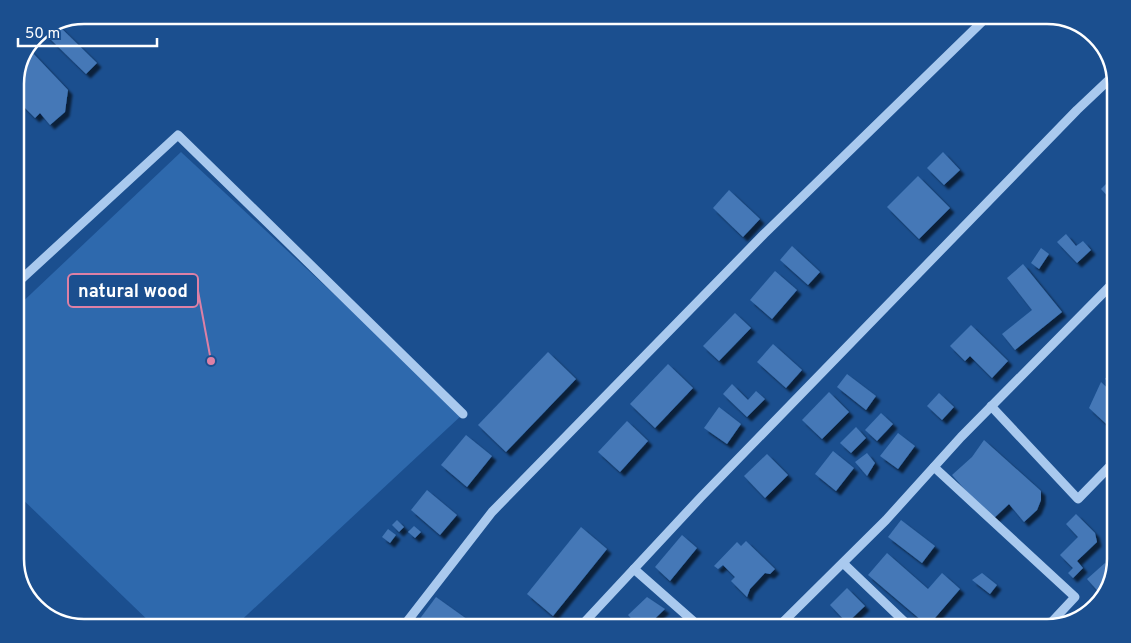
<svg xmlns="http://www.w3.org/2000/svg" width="1131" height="643" font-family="Overpass,sans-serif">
	<defs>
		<filter id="shadow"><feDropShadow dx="4.5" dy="4.5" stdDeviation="1" flood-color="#0009"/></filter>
	</defs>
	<rect width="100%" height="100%" fill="#1b4f8f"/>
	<path fill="#2e69ad" d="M 181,152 L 463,414 L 233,628 L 156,628 L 15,492 L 15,309 Z"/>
	<g fill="#4478b7" filter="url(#shadow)">
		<path d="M 58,25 L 97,63 L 86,74 L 43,32 Z"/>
		<path d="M 29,49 L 68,90 L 65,112 L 50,125 L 40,113 L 35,118 L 17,100 L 22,96 L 15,88 L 15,79 Z"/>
		<path d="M 943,152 L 960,170 L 944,185 L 927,168 Z"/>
		<path d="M 1116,174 L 1116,205 L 1101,189 Z"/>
		<path d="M 918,176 L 950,208 L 919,239 L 887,207 Z"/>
		<path d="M 729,190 L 760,219 L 743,237 L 713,208 Z"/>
		<path d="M 1066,234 L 1076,246 L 1083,241 L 1091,250 L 1077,263 L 1057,242 Z"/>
		<path d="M 792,246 L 820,272 L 808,285 L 780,260 Z"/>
		<path d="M 1041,248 L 1049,254 L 1039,269 L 1031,263 Z"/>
		<path d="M 1023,264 L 1062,312 L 1015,350 L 1002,334 L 1032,310 L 1007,278 Z"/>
		<path d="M 775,271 L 797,290 L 772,319 L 750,300 Z"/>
		<path d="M 735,313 L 751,328 L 719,361 L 703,346 Z"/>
		<path d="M 971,325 L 1008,361 L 992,378 L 970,356 L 965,361 L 950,346 Z"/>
		<path d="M 773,344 L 802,370 L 786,388 L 757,362 Z"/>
		<path d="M 548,352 L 576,379 L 506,452 L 478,425 Z"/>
		<path d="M 668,364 L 693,388 L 655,428 L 630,404 Z"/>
		<path d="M 1116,364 L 1116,387 L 1105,379 Z"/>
		<path d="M 847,374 L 876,396 L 866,410 L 837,387 Z"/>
		<path d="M 1101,382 L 1116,396 L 1116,433 L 1089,408 Z"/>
		<path d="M 732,384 L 748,400 L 756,391 L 765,399 L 747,417 L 723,394 Z"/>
		<path d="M 829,392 L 849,412 L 822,439 L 802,420 Z"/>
		<path d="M 939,393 L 954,407 L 942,420 L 927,406 Z"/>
		<path d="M 719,407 L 741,424 L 727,444 L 704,428 Z"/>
		<path d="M 881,413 L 893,424 L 877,441 L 865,430 Z"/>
		<path d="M 627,421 L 648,441 L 620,472 L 598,452 Z"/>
		<path d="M 856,427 L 866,438 L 851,453 L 840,443 Z"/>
		<path d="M 898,433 L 915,446 L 898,469 L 880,456 Z"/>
		<path d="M 466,435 L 492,456 L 467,487 L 441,465 Z"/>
		<path d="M 984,440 L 1041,491 L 1041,500 L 1037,510 L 1024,522 L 1009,504 L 992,520 L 952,475 L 972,457 Z"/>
		<path d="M 833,451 L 854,468 L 836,491 L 815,474 Z"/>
		<path d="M 867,453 L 875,463 L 867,476 L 855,462 Z"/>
		<path d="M 767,454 L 788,475 L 765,498 L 744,476 Z"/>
		<path d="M 427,490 L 457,515 L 440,535 L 411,510 Z"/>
		<path d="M 1113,496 L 1116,499 L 1116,512 L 1107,505 Z"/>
		<path d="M 1076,514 L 1095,533 L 1097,542 L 1077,561 L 1083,568 L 1073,578 L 1068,573 L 1073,568 L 1060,555 L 1078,537 L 1066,524 Z"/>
		<path d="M 397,520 L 404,527 L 399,532 L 392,525 Z"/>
		<path d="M 901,520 L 935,546 L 922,563 L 888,537 Z"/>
		<path d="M 414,526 L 421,532 L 415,538 L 408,532 Z"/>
		<path d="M 581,527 L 607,549 L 553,616 L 527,594 Z"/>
		<path d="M 388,529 L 396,535 L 390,543 L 382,537 Z"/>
		<path d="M 682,535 L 697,548 L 670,581 L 655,567 Z"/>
		<path d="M 746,541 L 775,569 L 770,574 L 765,573 L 750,589 L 747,597 L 731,581 L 735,577 L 723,565 L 718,569 L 714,566 L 737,542 L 741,546 Z"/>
		<path d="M 887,553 L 928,589 L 942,573 L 960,589 L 928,626 L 868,575 Z"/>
		<path d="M 1105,563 L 1113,572 L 1107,594 L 1103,597 L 1087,579 Z"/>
		<path d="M 982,573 L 997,585 L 990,594 L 972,580 Z"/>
		<path d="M 847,588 L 865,606 L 847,623 L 830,605 Z"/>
		<path d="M 436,597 L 471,622 L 471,628 L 413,628 Z"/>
		<path d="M 647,597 L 665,609 L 645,628 L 640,628 L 628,615 Z"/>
	</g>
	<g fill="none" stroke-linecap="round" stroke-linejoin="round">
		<g stroke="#a9c9ee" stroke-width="9">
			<path d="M 15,285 L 178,135 L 463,414"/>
			<path d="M 991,406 L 1078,499 L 1116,460"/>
			<path d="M 934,467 L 1075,597 L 1046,628"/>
			<path d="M 843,563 L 911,628"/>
			<path d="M 634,569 L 701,628"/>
			<path d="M 402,628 L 492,512 L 764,234 L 989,15"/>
			<path d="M 579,628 L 701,497 L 1077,110 L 1114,75"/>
			<path d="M 777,628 L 886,520 L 961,437 L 1116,280"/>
		</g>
	</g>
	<path d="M0 0H1131V643H0ZM84 24H1047A60 60 0 0 1 1107 84V559A60 60 0 0 1 1047 619H84A60 60 0 0 1 24 559V84A60 60 0 0 1 84 24Z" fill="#1b4f8f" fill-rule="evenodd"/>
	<path fill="none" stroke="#fff" stroke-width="2.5" d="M84 24H1047A60 60 0 0 1 1107 84V559A60 60 0 0 1 1047 619H84A60 60 0 0 1 24 559V84A60 60 0 0 1 84 24Z"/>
	<path fill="none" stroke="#dd80a5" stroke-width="2" d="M211 361L198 291"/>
	<circle fill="#dd80a5" stroke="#1b4f8f" stroke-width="2" cx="211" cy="361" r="5"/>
	<rect fill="#1b4f8f" stroke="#dd80a5" stroke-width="2" x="68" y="274" width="130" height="33" rx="5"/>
	<g font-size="18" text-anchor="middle" font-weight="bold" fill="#fff">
		<text x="133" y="297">natural wood</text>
	</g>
	<path d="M18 38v8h139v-8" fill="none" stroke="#ffffff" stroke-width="2.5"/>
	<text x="25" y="38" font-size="15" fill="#ffffff" stroke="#1b4f8f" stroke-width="4" paint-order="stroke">50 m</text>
</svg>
